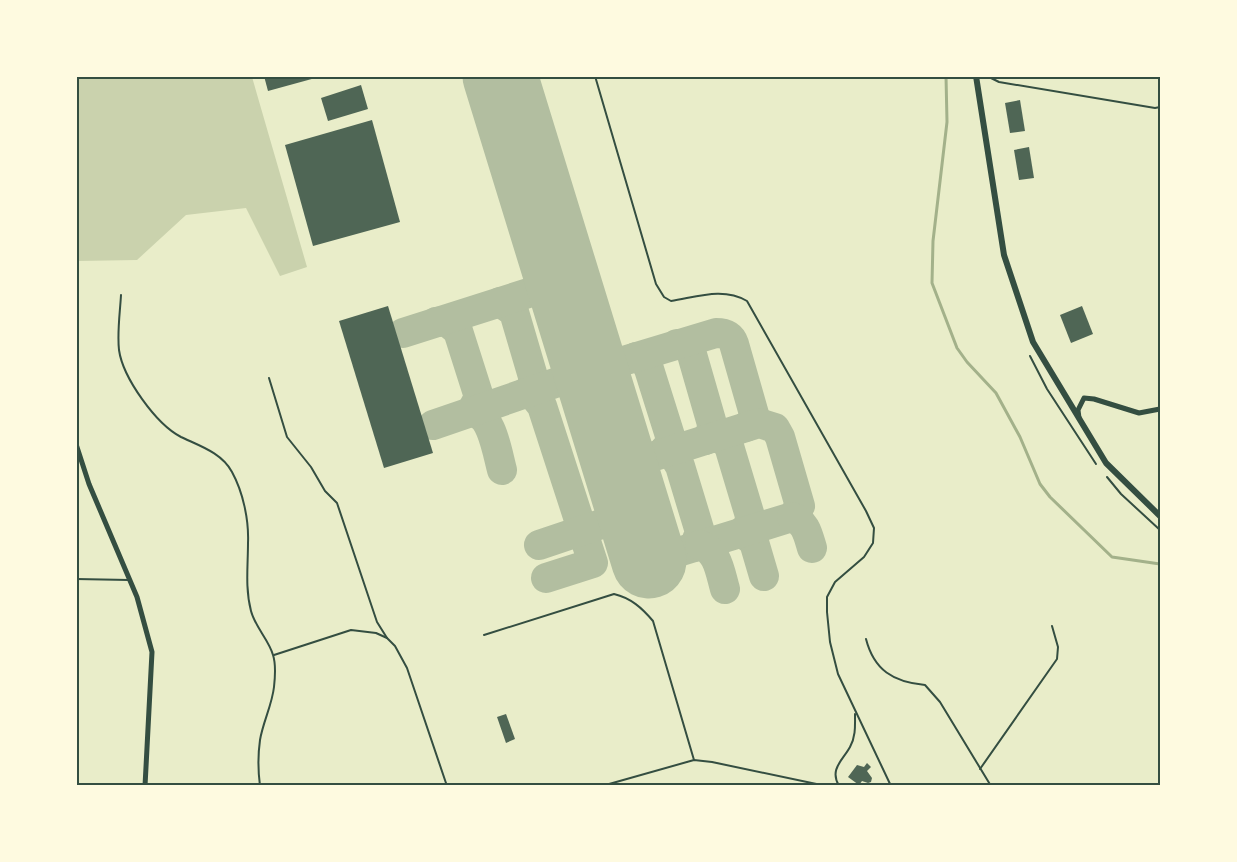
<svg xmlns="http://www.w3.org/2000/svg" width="1237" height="862" font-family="Lato,sans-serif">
	<rect width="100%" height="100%" fill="#e9edc9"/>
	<path fill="#cad2ad" d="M 76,77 L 252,77 L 307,267 L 280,276 L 246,208 L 186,215 L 137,260 L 77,261 Z"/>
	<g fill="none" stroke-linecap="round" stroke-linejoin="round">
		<path stroke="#a3b18a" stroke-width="3" d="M 946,76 L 947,122 L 933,241 L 932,283 L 957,348 L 967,362 L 996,393 L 1020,437 L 1040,484 L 1050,497 L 1112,557 L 1160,564"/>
		<g stroke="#b2bea0" stroke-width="30">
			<path d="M 500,302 L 514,312 L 534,380 L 529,392"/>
			<path d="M 436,322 L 446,321 L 458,331 L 479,397 L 471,412 C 492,413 497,452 502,470"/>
			<path d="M 403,333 L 563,282"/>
			<path d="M 677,344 L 686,347 L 691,351 L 712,424 L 711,433 L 705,440"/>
			<path d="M 636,357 L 646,363 L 649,369 L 671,439 L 669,445 L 662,453"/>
			<path d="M 525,393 L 533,395 L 542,406 L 593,563 L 546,578"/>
			<path d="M 433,425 L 590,371 L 716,333 C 725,333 731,335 734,344 L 754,414 L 751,422 L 746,427"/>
			<path d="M 713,437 L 723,440 L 729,446 L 750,516 L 749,525 L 742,532 L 754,542 L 764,576"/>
			<path d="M 662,453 L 673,455 L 680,466 L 700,532 L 694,547"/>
			<path d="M 620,467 L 759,423 L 775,428 L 780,437 L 800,506 L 792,517 L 649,561"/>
			<path d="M 792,517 C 806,522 808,535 812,548"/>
			<path d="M 539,545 L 634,513"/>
			<path d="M 700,545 C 718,551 720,572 725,589"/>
		</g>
		<path stroke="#b2bea0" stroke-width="75" d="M 500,76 L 649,561"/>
	</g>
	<g fill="#4f6655">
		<path d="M 264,76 L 318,76 L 319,77 L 268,91 Z"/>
		<path d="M 361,85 L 368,109 L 328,121 L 321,98 Z"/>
		<path d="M 1020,100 L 1025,131 L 1010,133 L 1005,103 Z"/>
		<path d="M 372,120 L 400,222 L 313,246 L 285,145 Z"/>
		<path d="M 1029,147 L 1034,178 L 1019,180 L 1014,150 Z"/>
		<path d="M 388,306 L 433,453 L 384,468 L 339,321 Z"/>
		<path d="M 1082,306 L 1093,334 L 1071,343 L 1060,315 Z"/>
		<path d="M 506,714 L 515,739 L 506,743 L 497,717 Z"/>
		<path d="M 867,763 L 871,767 L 867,771 L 872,778 L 871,782 L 868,783 L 862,781 L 859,785 L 848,777 L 857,765 L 864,767 Z"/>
	</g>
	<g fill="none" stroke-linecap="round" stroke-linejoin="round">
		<g stroke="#344e41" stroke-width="2">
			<path d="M 1030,356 L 1047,389 L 1096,464"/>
			<path d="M 1107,477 L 1121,494 L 1160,530"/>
		</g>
		<g stroke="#344e41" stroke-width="2">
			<path d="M 595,76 L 656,284 L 664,297 L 671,301 C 697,297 723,287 747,301 L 866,511 L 874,528 L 873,543 L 864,557 L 835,582 L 827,597 L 827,612 L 830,642 L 838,674 L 891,786"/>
			<path d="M 987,76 L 999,82 L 1155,108 L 1160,107"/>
			<path d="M 121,295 C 120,313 117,332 119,350 C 123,378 156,424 181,437 C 200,446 222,453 232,472 C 243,492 249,520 248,543 C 248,566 245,588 251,611 C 255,627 269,640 273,655 C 276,664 275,678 274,687 C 272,705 263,722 260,740 C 258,754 258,771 260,786"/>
			<path d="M 269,378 L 287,437 L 311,467 L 325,491 L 337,503 L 377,622 L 387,638"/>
			<path d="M 76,579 L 129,580"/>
			<path d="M 484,635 L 614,594 C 631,598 642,608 653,621 L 694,760"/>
			<path d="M 866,639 C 874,670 893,682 925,685 L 940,702 L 991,786"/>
			<path d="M 274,655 L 351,630 L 376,633 L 387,638 L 395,646 L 407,668 L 447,786"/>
			<path d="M 980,769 L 1057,659 L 1058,647 L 1052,626"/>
			<path d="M 602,786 L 694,760 L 712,762 L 826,786"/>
			<path d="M 839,786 C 829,769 843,760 850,747 C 856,736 855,725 855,714"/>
		</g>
		<g stroke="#344e41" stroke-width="5">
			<path d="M 1079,418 L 1078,410 L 1084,398 L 1094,399 L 1139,413 L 1160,409"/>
			<path d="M 76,444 L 89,484 L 137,597 L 152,652 L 145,786"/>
		</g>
		<path stroke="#344e41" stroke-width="6" d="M 976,76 L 1004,255 L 1033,342 L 1106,463 L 1160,516"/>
	</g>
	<rect width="1237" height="862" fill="none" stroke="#fefae0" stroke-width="156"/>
	<rect x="78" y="78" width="1081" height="706" fill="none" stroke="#344e41" stroke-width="2"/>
</svg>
